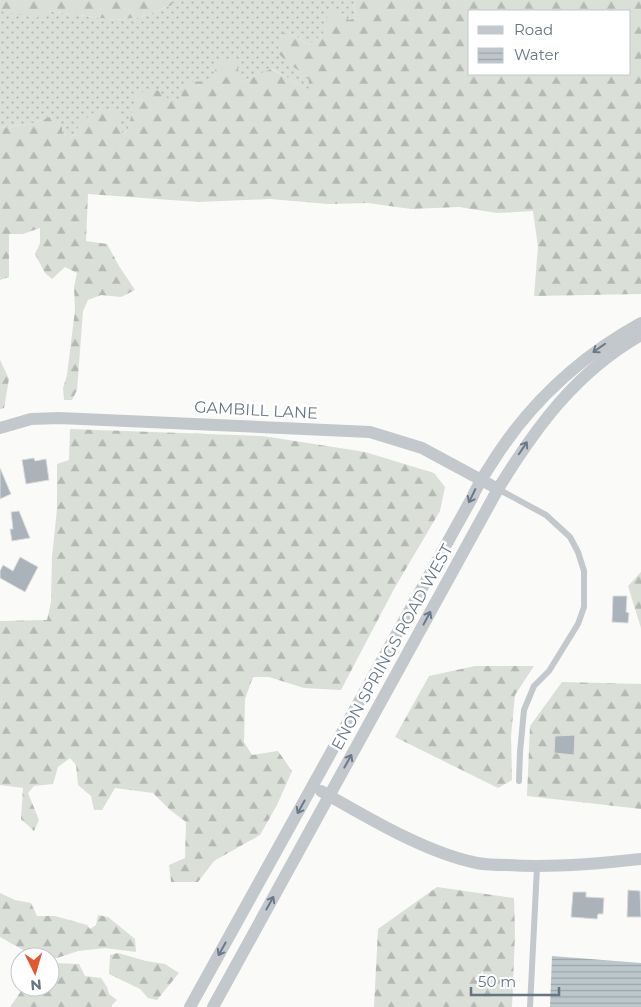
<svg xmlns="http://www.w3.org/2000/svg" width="641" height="1007" font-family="Montserrat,sans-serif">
	<defs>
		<pattern id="grass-dots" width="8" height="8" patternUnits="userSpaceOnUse" patternTransform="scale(1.25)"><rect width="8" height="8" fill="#dadfd7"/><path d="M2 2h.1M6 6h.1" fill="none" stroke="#b4b9b4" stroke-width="1.8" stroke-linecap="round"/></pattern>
		<pattern id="forest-firs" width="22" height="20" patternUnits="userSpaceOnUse" patternTransform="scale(1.25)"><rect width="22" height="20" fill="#dadfd7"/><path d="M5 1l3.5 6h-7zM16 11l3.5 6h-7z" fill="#b4b9b4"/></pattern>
		<pattern id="water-rules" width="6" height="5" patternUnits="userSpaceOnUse" patternTransform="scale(1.25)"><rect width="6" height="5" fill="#bbc7cb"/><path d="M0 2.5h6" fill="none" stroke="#9ca6aa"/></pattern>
	</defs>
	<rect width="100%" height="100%" fill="#fafaf8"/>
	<path fill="url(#grass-dots)" d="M 170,0 L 356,0 L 353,5 L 358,17 L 349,20 L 338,10 L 323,34 L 309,45 L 289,32 L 289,64 L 308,77 L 311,91 L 272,69 L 241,82 L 212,81 L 178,106 L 133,108 L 128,130 L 122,134 L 77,135 L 67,137 L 62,132 L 52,116 L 35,123 L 0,128 L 0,11 L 48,11 L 116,20 L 141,17 L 172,5 Z"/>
	<g fill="url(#forest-firs)" fill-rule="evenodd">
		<path d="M 0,0 L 170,0 L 172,5 L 141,17 L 116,20 L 48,11 L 36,18 L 0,11 Z"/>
		<path d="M 356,0 L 641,0 L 641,294 L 534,296 L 538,247 L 533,211 L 497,213 L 459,207 L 411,209 L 368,203 L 328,204 L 270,199 L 199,202 L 88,194 L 86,241 L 107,244 L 119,266 L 135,290 L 121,297 L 101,295 L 88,300 L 83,311 L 77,390 L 72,400 L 64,400 L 63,388 L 67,375 L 75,310 L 74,287 L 77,273 L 65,267 L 52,279 L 45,273 L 35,254 L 40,243 L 40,228 L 23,234 L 9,234 L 9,277 L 0,280 L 0,128 L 35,123 L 52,116 L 62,125 L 62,132 L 67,137 L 77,135 L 78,125 L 93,113 L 111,108 L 119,117 L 123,134 L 128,130 L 136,93 L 157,90 L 178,106 L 185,82 L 212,81 L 218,61 L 236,61 L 241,82 L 271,69 L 310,90 L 308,77 L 289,64 L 278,53 L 279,34 L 289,32 L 309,45 L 323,34 L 329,10 L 338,10 L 349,20 L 358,17 L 353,5 ZM 470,11 L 630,11 L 630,74 L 470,74 Z"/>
		<path d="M 0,360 L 9,379 L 4,408 L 0,409 Z"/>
		<path d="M 70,429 L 263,436 L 365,452 L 434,473 L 445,487 L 440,511 L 394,589 L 341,690 L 304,688 L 269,677 L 253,677 L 245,699 L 244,742 L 252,755 L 278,751 L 292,771 L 277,805 L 260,835 L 214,861 L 198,882 L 171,882 L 169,865 L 185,858 L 186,822 L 170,810 L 153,793 L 115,788 L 102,810 L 94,810 L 91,796 L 78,785 L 76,765 L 70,758 L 58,767 L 53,784 L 34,786 L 28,793 L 39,820 L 34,831 L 21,819 L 23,788 L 0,785 L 0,621 L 47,620 L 51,602 L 52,557 L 57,509 L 57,464 L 69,460 Z"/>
		<path d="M 641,572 L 641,628 L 628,586 Z"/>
		<path d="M 475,666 L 534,666 L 515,695 L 511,736 L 512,780 L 498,788 L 395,737 L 429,676 Z"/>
		<path d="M 562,682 L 641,684 L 641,809 L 527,796 L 530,726 Z"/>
		<path d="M 437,887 L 514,898 L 515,934 L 512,1007 L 374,1007 L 378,929 Z"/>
		<path d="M 0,893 L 15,900 L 31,903 L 37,916 L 55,916 L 87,925 L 90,929 L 96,925 L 98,915 L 108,917 L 135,939 L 136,952 L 105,948 L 78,951 L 57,958 L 32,955 L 0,937 Z"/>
		<path d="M 118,953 L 146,961 L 165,964 L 179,973 L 157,1000 L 148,998 L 140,989 L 109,974 L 110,955 Z"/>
		<path d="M 50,963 L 79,964 L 85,976 L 101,978 L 107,987 L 109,994 L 117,1000 L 112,1005 L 112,1007 L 10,1007 L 24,987 L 50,987 Z"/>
	</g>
	<path fill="url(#water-rules)" d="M 552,956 L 641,963 L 641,1007 L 550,1007 Z"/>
	<g fill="#aab3b9" stroke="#dcdcda">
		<path d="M 34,458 L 35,461 L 46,459 L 49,480 L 26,484 L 22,460 Z"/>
		<path d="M 0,468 L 11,494 L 0,499 Z"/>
		<path d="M 19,511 L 30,538 L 12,541 L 10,529 L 13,529 L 11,512 Z"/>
		<path d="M 20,557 L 38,567 L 25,592 L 0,578 L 0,571 L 3,565 L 13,571 Z"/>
		<path d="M 613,596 L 627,596 L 626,612 L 629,613 L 628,623 L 612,622 Z"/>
		<path d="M 575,735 L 574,755 L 554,753 L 555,736 Z"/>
		<path d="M 628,890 L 640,891 L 641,917 L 627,917 Z"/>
		<path d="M 573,892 L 586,892 L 586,897 L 604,898 L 603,914 L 598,914 L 597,919 L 571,917 Z"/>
	</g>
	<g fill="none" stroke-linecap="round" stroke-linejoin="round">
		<g stroke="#c3c8cc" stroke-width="6">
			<path d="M 498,489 L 546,515 L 570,537 L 578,552 L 584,571 L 584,607 L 578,624 L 549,671 L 534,686 L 524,710 L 520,752 L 519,781"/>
			<path d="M 530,1007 L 537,867"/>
		</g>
		<g stroke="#c3c8cc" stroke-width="12">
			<path d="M 0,428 L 31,419 L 59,418 L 370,432 L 422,448 L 498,489"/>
			<path d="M 321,791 C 367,817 426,853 477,863 C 487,865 498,865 508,865 C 552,868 597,864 641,859"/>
			<path d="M 190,1007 L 472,498 C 479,481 489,468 499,452 C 536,397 583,355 641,323"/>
			<path d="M 213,1007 L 498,489 C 536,427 576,372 641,335"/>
		</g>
	</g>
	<defs><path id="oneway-shaft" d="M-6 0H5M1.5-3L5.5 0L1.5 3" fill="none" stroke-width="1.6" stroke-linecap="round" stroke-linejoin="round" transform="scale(1.25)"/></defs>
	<g stroke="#6a7a87">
		<use href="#oneway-shaft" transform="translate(599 348) rotate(145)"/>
		<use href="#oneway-shaft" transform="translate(523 448) rotate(-56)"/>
		<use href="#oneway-shaft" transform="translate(472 496) rotate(116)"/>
		<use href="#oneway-shaft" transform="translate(427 618) rotate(-62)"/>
		<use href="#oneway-shaft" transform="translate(348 761) rotate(-61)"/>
		<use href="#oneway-shaft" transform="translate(301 807) rotate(119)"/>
		<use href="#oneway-shaft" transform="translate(270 903) rotate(-61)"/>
		<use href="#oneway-shaft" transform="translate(222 949) rotate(119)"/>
	</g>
	<g text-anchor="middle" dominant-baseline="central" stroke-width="5" stroke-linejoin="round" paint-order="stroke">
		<g font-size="16" fill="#657683" stroke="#fff">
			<text transform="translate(256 410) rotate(3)">GAMBILL LANE</text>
			<text transform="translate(392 647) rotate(-61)">ENON SPRINGS ROAD WEST</text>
		</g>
	</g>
	<rect x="468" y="10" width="162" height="65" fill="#ffffff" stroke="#c1c8cd"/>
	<rect x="478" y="26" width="25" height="8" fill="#c3c8cc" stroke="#c1c8cd"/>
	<text x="514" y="35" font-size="15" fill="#657683">Road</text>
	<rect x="478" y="48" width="25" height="15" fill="url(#water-rules)" stroke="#c1c8cd"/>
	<text x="514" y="60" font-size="15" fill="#657683">Water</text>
	<g transform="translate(35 972) rotate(175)"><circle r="24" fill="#ffffff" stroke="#c1c8cd"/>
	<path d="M0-4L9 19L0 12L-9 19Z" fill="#e4572e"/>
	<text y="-8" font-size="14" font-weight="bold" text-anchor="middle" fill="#657683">N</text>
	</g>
	<path d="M471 987v8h88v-8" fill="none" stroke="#657683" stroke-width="2.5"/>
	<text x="478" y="987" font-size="15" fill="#657683" stroke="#ffffff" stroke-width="4" paint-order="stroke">50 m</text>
</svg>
